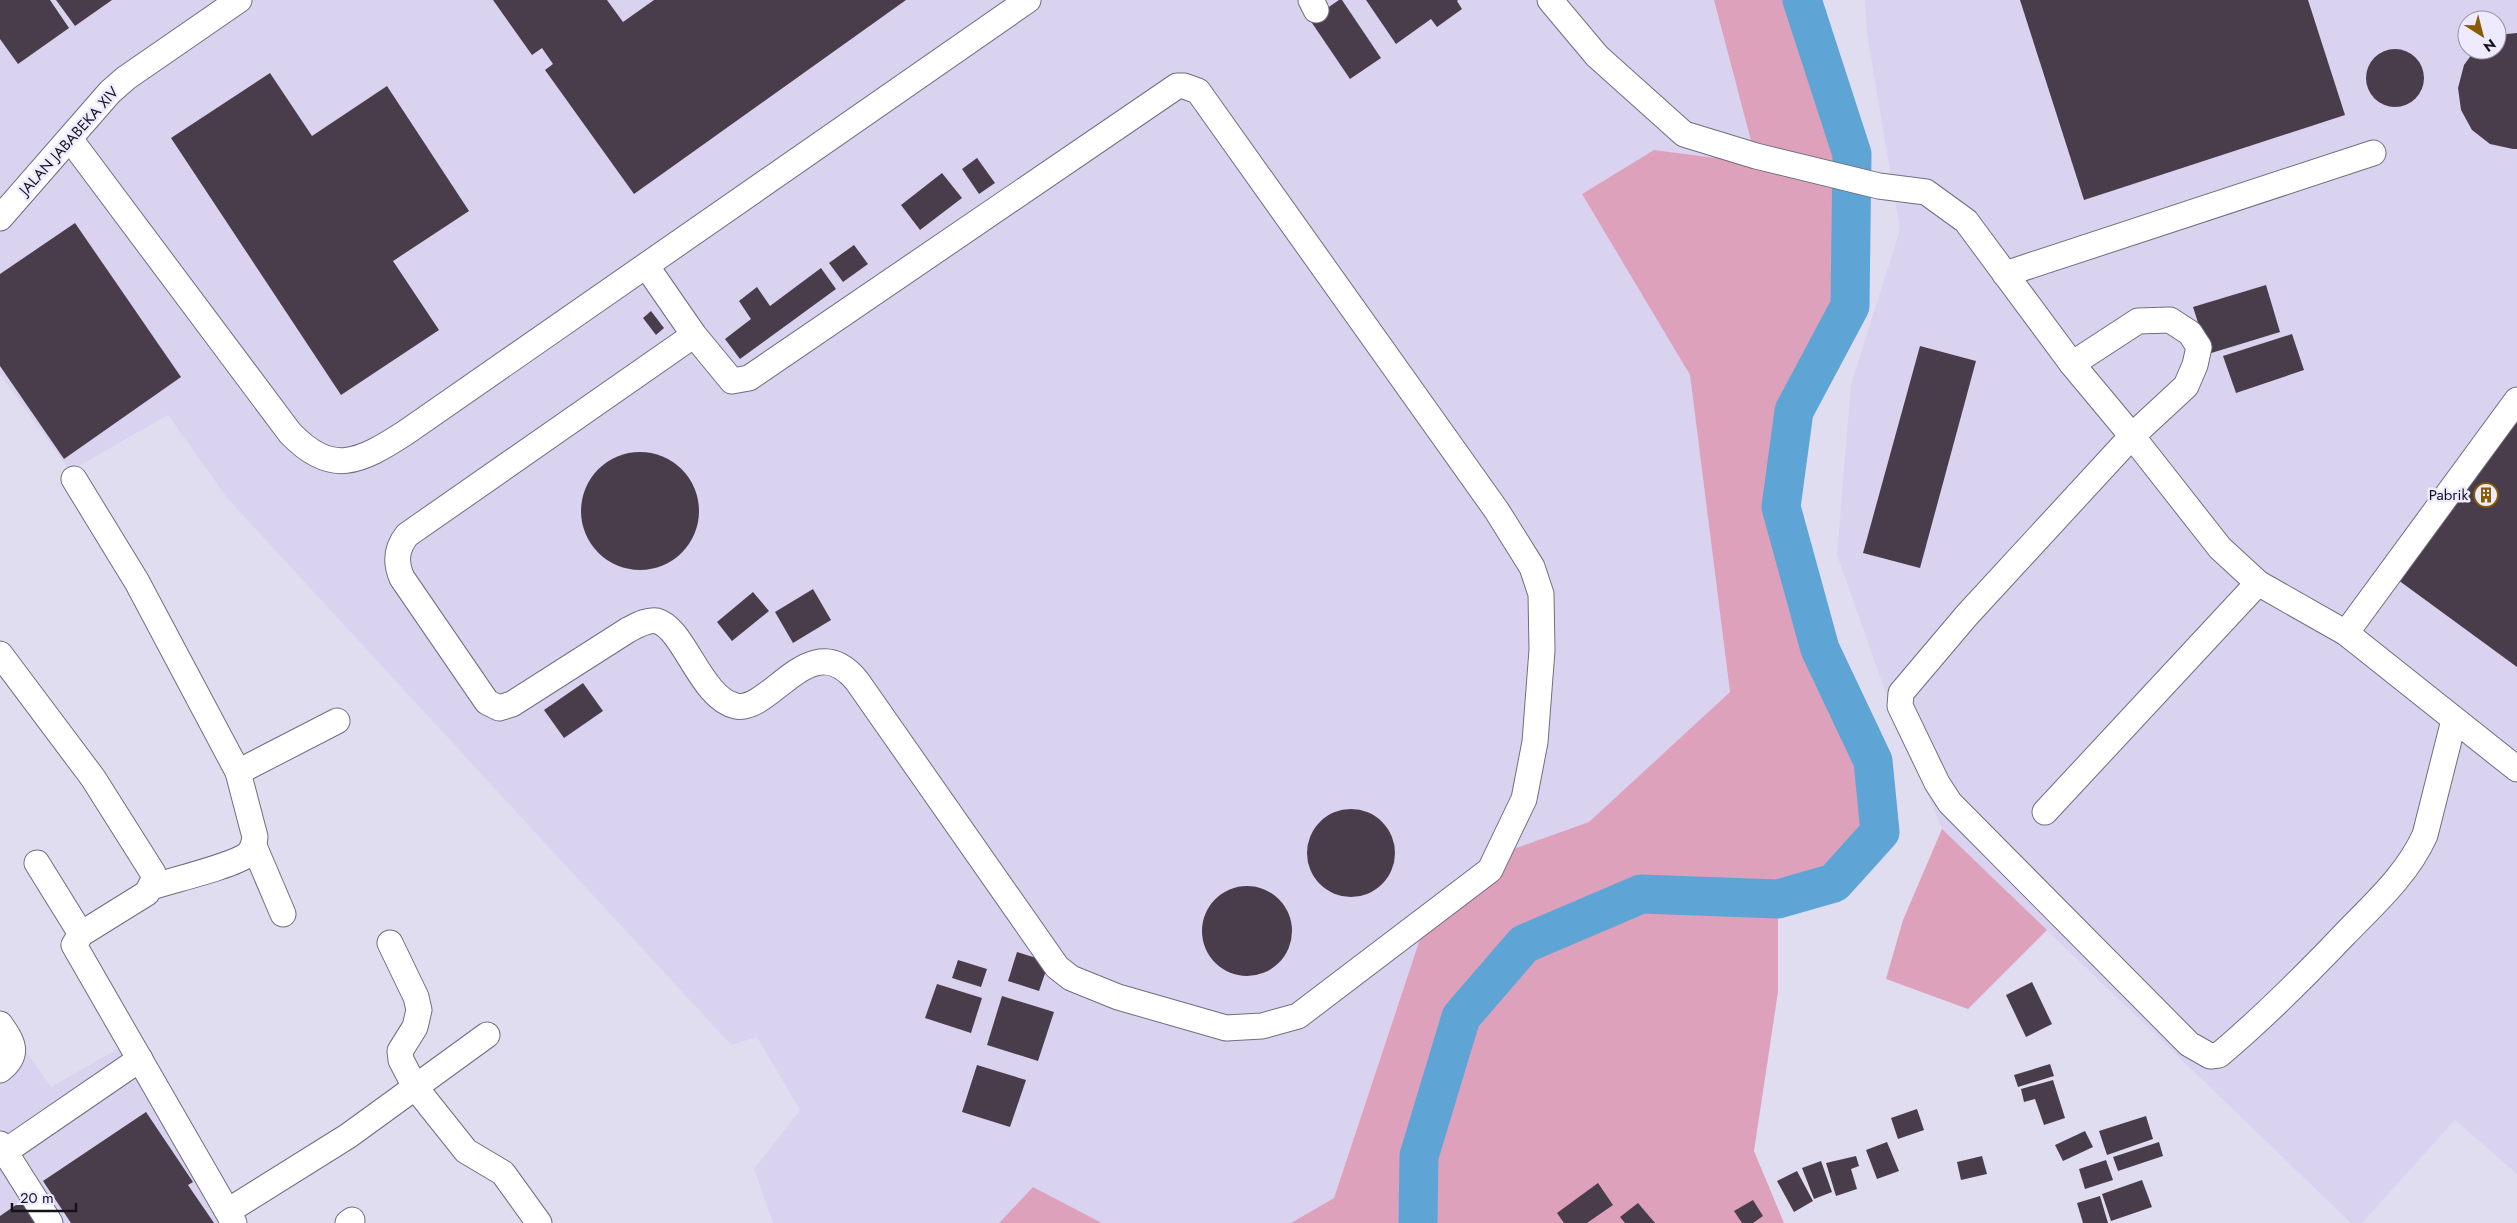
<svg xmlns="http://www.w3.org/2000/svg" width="2517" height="1223" font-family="Jost,sans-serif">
	<rect width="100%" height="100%" fill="#e1ddf1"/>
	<g fill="#d9d3ef" fill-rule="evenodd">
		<path d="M 0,0 L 1714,0 L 1755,156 L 1716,158 L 1654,150 L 1582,194 L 1690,375 L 1730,692 L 1589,822 L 1485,859 L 1422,933 L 1334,1198 L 1291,1223 L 1102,1223 L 1033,1187 L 999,1223 L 773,1223 L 754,1169 L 800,1110 L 757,1037 L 731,1045 L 228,499 L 168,415 L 70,471 L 0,374 Z"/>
		<path d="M 1865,0 L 2517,0 L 2517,1174 L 2455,1120 L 2362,1223 L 2351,1223 L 1942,829 L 1888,699 L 1837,555 L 1851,384 L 1900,230 L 1867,33 ZM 2467,20 L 2497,20 L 2497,50 L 2467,50 Z"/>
		<path d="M 0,1014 L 51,1087 L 121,1047 L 225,1223 L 0,1223 Z"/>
	</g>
	<g fill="#dda1bc">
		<path d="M 1714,0 L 1802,0 L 1852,154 L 1850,306 L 1794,411 L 1781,507 L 1820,649 L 1873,761 L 1880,832 L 1834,883 L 1778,899 L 1778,992 L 1754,1151 L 1784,1223 L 1291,1223 L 1334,1198 L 1422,933 L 1485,859 L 1589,822 L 1730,692 L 1690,375 L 1582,194 L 1654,150 L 1716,158 L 1755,156 Z"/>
		<path d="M 1942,829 L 2047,930 L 1968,1009 L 1886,979 L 1903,920 Z"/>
		<path d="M 1033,1187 L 1102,1223 L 999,1223 Z"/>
	</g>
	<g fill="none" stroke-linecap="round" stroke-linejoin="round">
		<path stroke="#5ea5d5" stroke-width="39" d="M 1418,1223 L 1419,1156 L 1461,1017 L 1524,944 L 1641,894 L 1778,899 L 1834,883 L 1880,832 L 1873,761 L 1820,649 L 1781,507 L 1794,411 L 1850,306 L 1852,154 L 1802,0"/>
	</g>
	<g fill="#4a3d4b">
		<path d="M 0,0 L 50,0 L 69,28 L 18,64 L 0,39 Z"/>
		<path d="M 56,0 L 112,0 L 75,26 Z"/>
		<path d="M 493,0 L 607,0 L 623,22 L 654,0 L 906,0 L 634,194 L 545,70 L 553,64 L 542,48 L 532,55 Z"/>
		<path d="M 1339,0 L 1342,0 L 1381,58 L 1350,79 L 1310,20 Z"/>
		<path d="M 1366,0 L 1458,0 L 1457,1 L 1462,9 L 1437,27 L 1431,19 L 1396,44 Z"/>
		<path d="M 2020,0 L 2308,0 L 2345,115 L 2084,200 Z"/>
		<path d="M 2517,33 L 2517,149 L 2513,149 L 2490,144 L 2472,130 L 2461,110 L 2458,88 L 2464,65 L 2475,50 L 2497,50 L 2497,35 Z"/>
		<circle cx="2395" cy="78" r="29"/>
		<path d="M 270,73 L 312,136 L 387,86 L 469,211 L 393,261 L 439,330 L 341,395 L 171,138 Z"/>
		<path d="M 977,158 L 995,183 L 979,194 L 962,169 Z"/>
		<path d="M 942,173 L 962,198 L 920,230 L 901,205 Z"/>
		<path d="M 75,223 L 181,377 L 64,459 L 0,366 L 0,274 Z"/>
		<path d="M 854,245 L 868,264 L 843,282 L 829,263 Z"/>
		<path d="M 821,268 L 836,289 L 740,359 L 725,339 L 751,319 L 739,301 L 757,287 L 770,306 Z"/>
		<path d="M 2266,285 L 2280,332 L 2208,354 L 2193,307 Z"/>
		<path d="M 651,311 L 664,328 L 656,335 L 643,318 Z"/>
		<path d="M 2292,334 L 2304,370 L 2236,393 L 2223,356 Z"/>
		<path d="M 1920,346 L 1976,361 L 1920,568 L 1863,553 Z"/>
		<path d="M 2517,413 L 2517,667 L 2394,577 Z"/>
		<circle cx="640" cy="511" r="59"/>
		<path d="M 813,589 L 831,620 L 793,643 L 775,612 Z"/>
		<path d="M 753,592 L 769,611 L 732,641 L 717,622 Z"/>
		<path d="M 583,683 L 603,711 L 564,738 L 544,710 Z"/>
		<circle cx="1351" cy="853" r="44"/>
		<circle cx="1247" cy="931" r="45"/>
		<path d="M 1017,952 L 1049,962 L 1039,991 L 1008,981 Z"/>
		<path d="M 958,960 L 987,969 L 981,987 L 952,978 Z"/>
		<path d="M 2032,982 L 2052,1024 L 2026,1037 L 2006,995 Z"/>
		<path d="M 937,984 L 982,998 L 971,1033 L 925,1018 Z"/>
		<path d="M 1002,996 L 1054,1012 L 1038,1061 L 987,1045 Z"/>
		<path d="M 2050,1064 L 2054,1076 L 2018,1087 L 2014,1075 Z"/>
		<path d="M 977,1065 L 1026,1080 L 1010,1127 L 962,1112 Z"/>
		<path d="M 2053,1080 L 2065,1118 L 2044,1125 L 2035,1099 L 2024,1102 L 2021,1089 Z"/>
		<path d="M 1917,1109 L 1924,1130 L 1898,1139 L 1891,1118 Z"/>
		<path d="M 146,1112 L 193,1182 L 188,1185 L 214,1223 L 71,1223 L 43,1181 Z"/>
		<path d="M 2146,1116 L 2153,1139 L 2107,1155 L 2099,1131 Z"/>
		<path d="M 2085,1131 L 2093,1147 L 2063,1161 L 2055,1145 Z"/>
		<path d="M 1887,1142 L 1899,1171 L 1877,1179 L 1866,1150 Z"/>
		<path d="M 2159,1142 L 2163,1156 L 2118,1171 L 2113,1157 Z"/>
		<path d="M 1856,1156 L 1859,1166 L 1851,1169 L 1857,1189 L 1836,1196 L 1826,1163 Z"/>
		<path d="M 1982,1156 L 1987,1174 L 1961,1180 L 1957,1162 Z"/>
		<path d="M 2106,1160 L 2113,1180 L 2085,1189 L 2079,1169 Z"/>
		<path d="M 1821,1161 L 1832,1192 L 1814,1199 L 1802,1168 Z"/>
		<path d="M 1797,1171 L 1813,1201 L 1794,1212 L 1777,1181 Z"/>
		<path d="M 2142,1180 L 2152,1207 L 2111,1221 L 2102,1194 Z"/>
		<path d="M 1598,1183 L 1613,1205 L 1587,1223 L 1564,1223 L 1557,1213 Z"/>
		<path d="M 2100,1196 L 2108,1223 L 2083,1223 L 2077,1203 Z"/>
		<path d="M 26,1198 L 43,1223 L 0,1223 L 0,1216 Z"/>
		<path d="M 1753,1200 L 1763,1216 L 1753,1223 L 1742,1223 L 1734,1211 Z"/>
		<path d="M 1638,1203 L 1655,1223 L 1625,1223 L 1620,1217 Z"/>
	</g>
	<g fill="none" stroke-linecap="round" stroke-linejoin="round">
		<g stroke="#716d7f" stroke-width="27">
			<g id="minor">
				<path d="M 1311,0 L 1316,10"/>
				<path d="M 1550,0 L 1597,56 L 1684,134 L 1756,156 L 1879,186 L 1926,192 L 1966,221 L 2072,364 L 2132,436 L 2220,548 L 2258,583 L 2346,633 L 2517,769"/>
				<path d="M 70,139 L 290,433 C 332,477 360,462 405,433 L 1028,0"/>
				<path d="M 0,218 L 110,92 L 126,78 L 239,0"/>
				<path d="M 647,267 L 694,335 L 732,381 L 749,378 L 1177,86 L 1184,86 L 1198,91 L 1497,511 L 1532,567 L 1541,594 L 1542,650 L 1535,742 L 1524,799 L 1490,870 L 1298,1016 L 1262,1026 L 1226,1028 L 1118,997 L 1071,978 L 1057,967 L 857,681 C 811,624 771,713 736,706 C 701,699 684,628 657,621 C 648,619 636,626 628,630 L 512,704 L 499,708 L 487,702 L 402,578 C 395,562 396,549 407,535 L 694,335"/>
				<path d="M 2005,274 L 2373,153"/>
				<path d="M 2072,364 L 2138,321 L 2170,320 L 2190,333 L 2199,347 L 2195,365 L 2186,386 L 2132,436 L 1967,615 L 1901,693 L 1900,706 L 1937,783 L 1950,803 L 2189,1044 L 2210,1056 L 2219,1055 C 2263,1018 2304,977 2344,935 C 2374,904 2407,875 2425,835 L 2454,720"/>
				<path d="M 74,479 L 137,582 L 238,772 L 255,837 C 254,844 253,850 247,855 C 232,866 173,880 152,887"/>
				<path d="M 2346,633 L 2517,400"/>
				<path d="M 0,654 L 93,778 L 153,873 L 154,879 L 147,893 L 81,934 L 74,945 L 234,1223"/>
				<path d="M 238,772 L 337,721"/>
				<path d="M 2045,812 L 2258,583"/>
				<path d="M 254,846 L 283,914"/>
				<path d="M 37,863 L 81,934"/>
				<path d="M 390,943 L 416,997 L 419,1010 L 415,1027 L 400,1051 L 401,1060 L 415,1087 L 466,1151 L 503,1173 L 539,1223"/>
				<path d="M 0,1024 C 12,1041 21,1054 0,1070"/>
				<path d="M 0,1144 L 50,1223"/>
				<path d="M 0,1155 L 140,1059"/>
				<path d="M 228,1211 L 348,1136 L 487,1035"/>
				<path d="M 348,1223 L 352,1220"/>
			</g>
		</g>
		<use href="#minor" stroke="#fff" stroke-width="25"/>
	</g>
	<defs>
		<g id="building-ring" transform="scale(1.25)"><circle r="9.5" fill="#eeeaff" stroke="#8a5b00" stroke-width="1.5"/><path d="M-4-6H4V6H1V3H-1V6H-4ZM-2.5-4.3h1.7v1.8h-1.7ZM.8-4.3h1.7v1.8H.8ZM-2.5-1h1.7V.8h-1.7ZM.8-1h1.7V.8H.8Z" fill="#8a5b00"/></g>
	</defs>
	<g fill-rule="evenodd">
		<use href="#building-ring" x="2486" y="495"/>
	</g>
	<g text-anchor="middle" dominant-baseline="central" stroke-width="5" stroke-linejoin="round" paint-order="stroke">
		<g font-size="15" fill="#15131a" stroke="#eeeaff">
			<text transform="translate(69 141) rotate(-48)">JALAN JABABEKA XIV</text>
		</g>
		<g font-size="15" fill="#15131a" stroke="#eeeaff" text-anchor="end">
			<text x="2468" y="495">Pabrik</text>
		</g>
	</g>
	<g transform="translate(2482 35) rotate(144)"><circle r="24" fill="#eeeaff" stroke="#9794a3"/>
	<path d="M0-4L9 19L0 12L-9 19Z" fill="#8a5b00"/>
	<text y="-8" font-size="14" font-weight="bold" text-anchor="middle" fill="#15131a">N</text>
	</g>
	<path d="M12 1203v8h64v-8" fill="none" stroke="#15131a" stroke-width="2.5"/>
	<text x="20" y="1203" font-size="15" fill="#15131a" stroke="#eeeaff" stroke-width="4" paint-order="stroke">20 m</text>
</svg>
